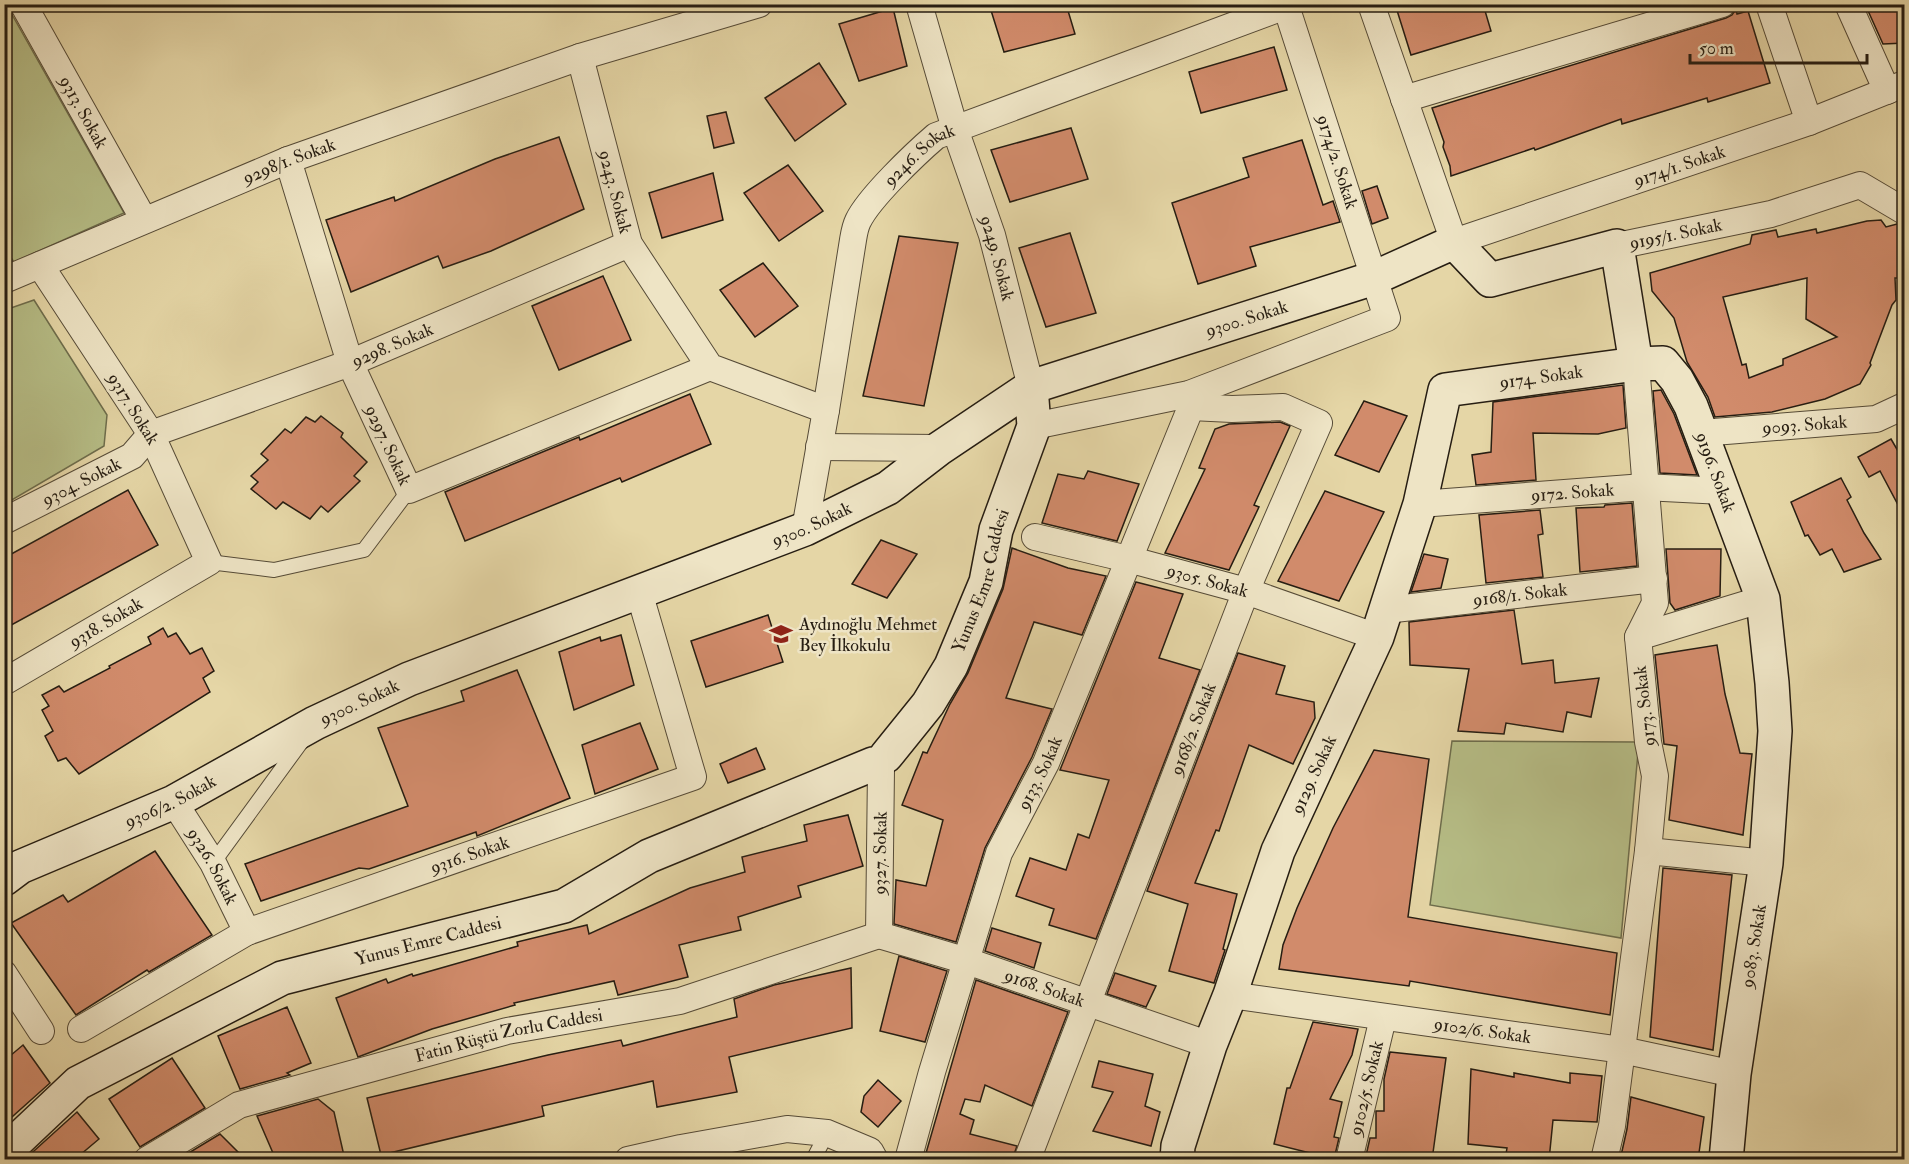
<svg xmlns="http://www.w3.org/2000/svg" width="1909" height="1164" font-family="'IM FELL Double Pica',serif">
	<rect width="100%" height="100%" fill="#e5d6a6"/>
	<filter id="stains"><feTurbulence type="fractalNoise" baseFrequency=".00333" numOctaves="4"/><feColorMatrix values="0 0 0 0 .2 0 0 0 0 .09 0 0 0 0 .02 0 0 0 .5 -.17"/></filter>
	<radialGradient id="worn" r=".72"><stop offset=".6" stop-color="#630" stop-opacity="0"/><stop offset="1" stop-color="#630" stop-opacity=".3"/></radialGradient>
	<g fill="#b6bd86" stroke="#6e6d4c" stroke-width="1.5">
		<path d="M 6,4 L 124,213 L 14,262 L 5,249 Z"/>
		<path d="M 34,300 L 107,415 L 104,446 L 5,504 L 5,310 Z"/>
		<path d="M 1452,741 L 1639,742 L 1621,938 L 1430,905 Z"/>
	</g>
	<g fill="#d18b6b" stroke="#261d12" stroke-width="1.5" fill-rule="evenodd">
		<path d="M 989,4 L 1066,4 L 1075,34 L 1004,52 Z"/>
		<path d="M 1395,4 L 1483,4 L 1491,31 L 1411,55 Z"/>
		<path d="M 1865,4 L 1905,4 L 1905,43 L 1883,44 Z"/>
		<path d="M 893,8 L 907,66 L 859,81 L 839,24 Z"/>
		<path d="M 1736,9 L 1737,14 L 1748,11 L 1770,83 L 1708,102 L 1707,98 L 1622,124 L 1621,119 L 1535,150 L 1534,148 L 1451,176 L 1450,166 L 1443,147 L 1444,142 L 1432,108 L 1726,18 L 1732,15 Z"/>
		<path d="M 1274,47 L 1287,90 L 1201,113 L 1189,72 Z"/>
		<path d="M 819,63 L 846,104 L 795,141 L 765,98 Z"/>
		<path d="M 726,112 L 734,143 L 714,148 L 707,116 Z"/>
		<path d="M 1071,128 L 1088,179 L 1010,202 L 991,150 Z"/>
		<path d="M 559,137 L 584,209 L 491,251 L 443,268 L 438,256 L 351,292 L 326,220 L 394,197 L 395,201 L 495,159 Z"/>
		<path d="M 1302,140 L 1323,205 L 1333,201 L 1340,222 L 1250,247 L 1256,266 L 1198,284 L 1172,203 L 1249,177 L 1243,158 Z"/>
		<path d="M 788,165 L 823,211 L 779,241 L 744,193 Z"/>
		<path d="M 713,173 L 723,220 L 662,238 L 649,193 Z"/>
		<path d="M 1377,186 L 1388,218 L 1372,224 L 1362,191 Z"/>
		<path d="M 1881,220 L 1886,227 L 1897,224 L 1905,226 L 1905,262 L 1902,262 L 1899,278 L 1895,278 L 1896,300 L 1892,305 L 1870,363 L 1871,365 L 1860,384 L 1825,399 L 1772,412 L 1715,417 L 1708,397 L 1687,362 L 1674,318 L 1652,291 L 1650,273 L 1750,244 L 1752,235 L 1776,230 L 1778,237 L 1816,229 L 1817,233 L 1867,221 ZM 1807,278 L 1806,319 L 1837,337 L 1783,359 L 1783,365 L 1749,378 L 1746,364 L 1742,365 L 1723,297 Z"/>
		<path d="M 1070,233 L 1096,313 L 1046,327 L 1019,248 Z"/>
		<path d="M 899,236 L 958,243 L 924,406 L 863,396 Z"/>
		<path d="M 763,263 L 798,306 L 755,337 L 720,290 Z"/>
		<path d="M 603,276 L 631,340 L 559,370 L 532,306 Z"/>
		<path d="M 1623,385 L 1626,428 L 1598,434 L 1533,433 L 1536,480 L 1476,485 L 1472,455 L 1491,452 L 1493,402 Z"/>
		<path d="M 1661,390 L 1674,414 L 1697,475 L 1660,473 L 1653,391 Z"/>
		<path d="M 690,394 L 711,444 L 622,482 L 620,478 L 465,541 L 445,492 L 579,437 L 580,440 Z"/>
		<path d="M 1364,401 L 1407,416 L 1379,472 L 1335,455 Z"/>
		<path d="M 321,416 L 343,433 L 341,437 L 367,462 L 354,476 L 360,481 L 328,512 L 321,506 L 310,519 L 283,502 L 276,509 L 251,489 L 258,482 L 251,476 L 268,460 L 261,454 L 285,429 L 291,433 L 306,417 L 315,422 Z"/>
		<path d="M 1280,422 L 1290,426 L 1254,505 L 1259,507 L 1229,570 L 1165,553 L 1205,469 L 1199,468 L 1215,429 L 1229,424 Z"/>
		<path d="M 1891,439 L 1905,463 L 1905,518 L 1880,471 L 1869,477 L 1858,457 Z"/>
		<path d="M 1088,471 L 1139,484 L 1117,541 L 1042,523 L 1058,474 L 1084,479 Z"/>
		<path d="M 1841,478 L 1851,497 L 1847,500 L 1864,533 L 1881,559 L 1844,572 L 1832,549 L 1820,555 L 1808,535 L 1805,536 L 1791,502 Z"/>
		<path d="M 128,490 L 158,545 L 4,629 L 4,558 Z"/>
		<path d="M 1325,491 L 1384,512 L 1339,601 L 1278,581 Z"/>
		<path d="M 1632,503 L 1637,566 L 1580,572 L 1576,508 L 1604,507 L 1605,505 Z"/>
		<path d="M 1540,510 L 1543,534 L 1538,535 L 1543,577 L 1486,583 L 1479,515 Z"/>
		<path d="M 881,540 L 917,554 L 887,598 L 852,584 Z"/>
		<path d="M 1012,548 L 1068,568 L 1106,576 L 1082,635 L 1034,622 L 1006,698 L 1052,709 L 1032,757 L 985,848 L 956,942 L 894,924 L 896,880 L 926,886 L 943,820 L 902,805 L 923,752 L 927,753 L 950,704 L 968,673 L 1003,589 Z"/>
		<path d="M 1666,549 L 1721,549 L 1720,596 L 1675,610 L 1670,603 Z"/>
		<path d="M 1424,554 L 1448,559 L 1441,588 L 1411,592 Z"/>
		<path d="M 1136,582 L 1183,594 L 1159,658 L 1200,670 L 1096,939 L 1049,925 L 1054,909 L 1016,896 L 1030,858 L 1066,870 L 1078,834 L 1089,838 L 1109,780 L 1060,770 Z"/>
		<path d="M 1514,610 L 1522,664 L 1553,660 L 1555,683 L 1599,678 L 1591,717 L 1567,712 L 1563,732 L 1506,723 L 1504,734 L 1458,731 L 1469,669 L 1410,665 L 1409,622 Z"/>
		<path d="M 768,615 L 783,662 L 706,687 L 691,641 Z"/>
		<path d="M 163,628 L 168,637 L 176,633 L 190,654 L 202,648 L 214,671 L 203,678 L 210,692 L 79,774 L 66,758 L 58,761 L 45,736 L 53,731 L 42,710 L 49,706 L 42,695 L 59,686 L 64,692 L 110,668 L 109,666 L 151,644 L 148,637 Z"/>
		<path d="M 621,635 L 634,685 L 574,710 L 559,652 L 600,637 L 601,641 Z"/>
		<path d="M 1717,645 L 1725,694 L 1740,753 L 1752,754 L 1743,835 L 1669,820 L 1677,746 L 1664,744 L 1655,655 Z"/>
		<path d="M 1238,653 L 1285,666 L 1276,694 L 1314,702 L 1315,718 L 1293,764 L 1249,745 L 1219,831 L 1216,830 L 1195,883 L 1237,894 L 1223,949 L 1225,950 L 1214,983 L 1169,971 L 1188,904 L 1147,891 Z"/>
		<path d="M 517,670 L 570,798 L 477,836 L 476,832 L 369,869 L 359,868 L 261,901 L 245,864 L 408,806 L 378,728 L 464,701 L 461,691 Z"/>
		<path d="M 640,723 L 658,769 L 595,794 L 582,745 Z"/>
		<path d="M 756,748 L 765,769 L 728,783 L 720,764 Z"/>
		<path d="M 1374,750 L 1429,759 L 1408,917 L 1617,953 L 1610,1015 L 1410,981 L 1409,986 L 1279,969 L 1283,945 L 1297,908 L 1333,828 Z"/>
		<path d="M 848,815 L 863,866 L 798,886 L 801,897 L 738,917 L 741,930 L 679,945 L 688,977 L 618,995 L 614,981 L 514,1003 L 515,1005 L 432,1029 L 358,1057 L 336,998 L 386,979 L 388,983 L 412,974 L 413,976 L 518,946 L 517,942 L 587,925 L 589,934 L 690,888 L 745,872 L 742,857 L 807,841 L 804,825 Z"/>
		<path d="M 155,851 L 212,935 L 149,972 L 147,970 L 76,1015 L 11,923 L 63,895 L 68,902 Z"/>
		<path d="M 1663,868 L 1732,875 L 1713,1050 L 1650,1037 Z"/>
		<path d="M 992,928 L 1041,943 L 1034,968 L 985,951 Z"/>
		<path d="M 899,956 L 947,971 L 925,1042 L 880,1031 Z"/>
		<path d="M 851,968 L 852,1028 L 729,1057 L 737,1092 L 657,1107 L 653,1081 L 542,1106 L 544,1116 L 381,1155 L 367,1098 L 548,1055 L 621,1040 L 623,1046 L 737,1017 L 734,999 L 774,985 Z"/>
		<path d="M 1115,973 L 1156,986 L 1146,1007 L 1107,994 Z"/>
		<path d="M 976,980 L 1068,1012 L 1032,1106 L 985,1085 L 980,1102 L 965,1099 L 960,1114 L 974,1120 L 970,1134 L 1017,1146 L 1012,1160 L 924,1160 Z"/>
		<path d="M 287,1007 L 311,1063 L 287,1073 L 290,1075 L 240,1089 L 218,1036 Z"/>
		<path d="M 1313,1022 L 1358,1029 L 1352,1055 L 1330,1099 L 1342,1102 L 1334,1137 L 1339,1138 L 1334,1159 L 1274,1144 L 1287,1088 L 1290,1088 Z"/>
		<path d="M 23,1045 L 50,1083 L 4,1124 L 4,1061 Z"/>
		<path d="M 1390,1052 L 1446,1058 L 1432,1160 L 1401,1156 L 1400,1160 L 1365,1160 L 1370,1138 L 1376,1138 L 1376,1111 L 1384,1111 L 1384,1079 Z"/>
		<path d="M 172,1058 L 205,1108 L 140,1147 L 109,1099 Z"/>
		<path d="M 1099,1061 L 1153,1074 L 1145,1106 L 1160,1112 L 1151,1146 L 1093,1131 L 1113,1092 L 1092,1087 Z"/>
		<path d="M 1471,1069 L 1514,1077 L 1514,1073 L 1570,1083 L 1570,1073 L 1602,1076 L 1597,1122 L 1553,1120 L 1549,1160 L 1529,1160 L 1506,1154 L 1507,1148 L 1468,1144 Z"/>
		<path d="M 878,1080 L 901,1101 L 878,1127 L 861,1112 L 864,1096 Z"/>
		<path d="M 1631,1097 L 1704,1117 L 1698,1160 L 1620,1160 L 1627,1129 Z"/>
		<path d="M 318,1099 L 334,1112 L 345,1160 L 276,1160 L 257,1116 Z"/>
		<path d="M 77,1112 L 99,1139 L 74,1160 L 24,1160 Z"/>
		<path d="M 220,1134 L 246,1160 L 177,1160 Z"/>
	</g>
	<g fill="none" stroke-linecap="round" stroke-linejoin="round">
		<g stroke="#564b37" stroke-width="16">
			<g id="lane">
				<path d="M 209,562 L 274,570 L 364,550 L 409,490"/>
				<path d="M 213,863 L 302,741"/>
				<path d="M 813,1160 L 827,1133"/>
			</g>
		</g>
		<g stroke="#564b37" stroke-width="28">
			<g id="street">
				<path id="s1" d="M 23,4 L 144,220"/>
				<path id="s2" d="M 759,4 L 580,57 L 629,244 L 710,367 L 826,410"/>
				<path id="s3" d="M 919,4 L 955,129 L 992,235 L 1031,387"/>
				<path id="s4" d="M 1371,4 L 1454,242 L 1809,122 L 1904,84"/>
				<path d="M 1769,4 L 1809,122"/>
				<path d="M 1848,4 L 1887,91"/>
				<path d="M 1404,99 L 1722,4"/>
				<path id="s5" d="M 288,160 L 350,363 L 409,490 L 710,367"/>
				<path id="s6" d="M 1617,246 L 1771,214 L 1860,185 L 1904,211"/>
				<path id="s7" d="M 4,280 L 288,160 L 580,57"/>
				<path d="M 1034,426 L 1189,394 L 1387,318 L 1286,6"/>
				<path id="s8" d="M 1701,433 L 1876,419 L 1904,406"/>
				<path d="M 819,447 L 940,448"/>
				<path id="s9" d="M 1420,504 L 1644,487 L 1723,491"/>
				<path id="s10" d="M 4,521 L 132,456 L 151,434 L 350,363 L 629,244"/>
				<path id="s11" d="M 805,529 L 826,410 L 853,240 C 854,234 855,227 858,221 C 869,198 915,154 936,136 L 1291,4"/>
				<path id="s12" d="M 1035,537 L 1128,559 L 1246,591 L 1377,637"/>
				<path id="s13" d="M 1386,610 L 1654,579"/>
				<path d="M 1638,637 L 1763,599"/>
				<path id="s14" d="M 4,682 L 209,562 L 151,434 L 40,265"/>
				<path id="s15" d="M 174,802 L 213,863 L 247,932"/>
				<path d="M 1648,851 L 1766,863"/>
				<path id="s16" d="M 879,935 L 967,961 L 1210,1045"/>
				<path id="s17" d="M 879,935 L 881,769"/>
				<path d="M 4,974 L 41,1031"/>
				<path id="s18" d="M 1230,995 L 1622,1050 L 1734,1074"/>
				<path id="s19" d="M 81,1029 L 247,932 L 693,777 L 639,592"/>
				<path id="s20" d="M 147,1160 L 239,1105 L 507,1031 L 680,1001 L 879,935"/>
				<path d="M 628,1160 L 681,1148 L 787,1129 L 827,1133 L 870,1151 L 875,1160"/>
				<path id="s21" d="M 908,1160 L 932,1072 L 999,853 L 1046,763 L 1191,407 L 1189,394"/>
				<path id="s22" d="M 1027,1160 L 1246,591 L 1319,423 L 1283,407 L 1232,409 L 1191,407"/>
				<path id="s23" d="M 1349,1160 L 1383,1018"/>
				<path d="M 1604,1160 L 1612,1126 L 1648,851 L 1655,776 L 1648,742 L 1638,637 L 1655,603 L 1636,364"/>
			</g>
		</g>
		<g stroke="#261d12" stroke-width="36">
			<g id="secondary">
				<path id="s24" d="M 886,756 L 928,704 L 951,666 L 986,582 L 996,530 L 1034,426 L 1031,387"/>
				<path id="s25" d="M 4,879 L 20,867 L 174,802 L 315,723 L 409,679 L 805,529 L 888,488 L 940,448 L 1031,387 L 1374,278 L 1454,242 L 1490,280 L 1617,246 L 1636,364"/>
				<path id="s26" d="M 4,1153 L 78,1083 L 282,978 L 564,906 L 649,856 L 873,764"/>
				<path id="s27" d="M 1177,1160 L 1178,1146 L 1210,1045 L 1230,995 L 1278,851 L 1377,637 L 1420,504 L 1445,390 L 1636,364 L 1663,363 L 1677,380 L 1691,406 L 1763,599 L 1772,683 L 1775,731 L 1766,863 L 1734,1074 L 1726,1160"/>
			</g>
		</g>
		<use href="#lane" stroke="#eee4c5" stroke-width="14"/>
		<use href="#street" stroke="#eee4c5" stroke-width="26"/>
		<use href="#secondary" stroke="#eee4c5" stroke-width="33"/>
	</g>
	<defs>
		<g id="school-bare" transform="scale(1.8)"><path d="M0-5L7-2L0 1L-7-2ZM-4 1L0 2.5L4 1V4Q0 6-4 4Z" fill="#8f2418" stroke="#eee4c5" stroke-width="2.5" paint-order="stroke"/></g>
	</defs>
	<g fill-rule="evenodd">
		<use href="#school-bare" x="781" y="634"/>
	</g>
	<g text-anchor="middle" dominant-baseline="central" stroke-width="5" stroke-linejoin="round" paint-order="stroke">
		<g font-size="18" fill="#261d12" stroke="#eee4c5">
			<text stroke="none"><textPath href="#s1" startOffset="124">9313. Sokak</textPath></text>
			<text stroke="none"><textPath href="#s11" startOffset="404">9246. Sokak</textPath></text>
			<text stroke="none"><textPath href="#s7" startOffset="309">9298/1. Sokak</textPath></text>
			<text transform="translate(1337 162) rotate(72)">9174/2. Sokak</text>
			<text stroke="none"><textPath href="#s4" startOffset="490">9174/1. Sokak</textPath></text>
			<text stroke="none"><textPath href="#s2" startOffset="326">9243. Sokak</textPath></text>
			<text stroke="none"><textPath href="#s6" startOffset="60">9195/1. Sokak</textPath></text>
			<text stroke="none"><textPath href="#s3" startOffset="266">9249. Sokak</textPath></text>
			<text stroke="none"><textPath href="#s25" startOffset="1370">9300. Sokak</textPath></text>
			<text stroke="none"><textPath href="#s10" startOffset="430">9298. Sokak</textPath></text>
			<text stroke="none"><textPath href="#s27" startOffset="915">9174. Sokak</textPath></text>
			<text transform="translate(133 409) rotate(58)">9317. Sokak</text>
			<text stroke="none"><textPath href="#s8" startOffset="104">9093. Sokak</textPath></text>
			<text stroke="none"><textPath href="#s5" startOffset="303">9297. Sokak</textPath></text>
			<text stroke="none"><textPath href="#s27" startOffset="1160">9196. Sokak</textPath></text>
			<text stroke="none"><textPath href="#s10" startOffset="87">9304. Sokak</textPath></text>
			<text stroke="none"><textPath href="#s9" startOffset="153">9172. Sokak</textPath></text>
			<text stroke="none"><textPath href="#s25" startOffset="884">9300. Sokak</textPath></text>
			<text stroke="none"><textPath href="#s24" startOffset="202">Yunus Emre Caddesi</textPath></text>
			<text stroke="none"><textPath href="#s12" startOffset="178">9305. Sokak</textPath></text>
			<text stroke="none"><textPath href="#s13" startOffset="135">9168/1. Sokak</textPath></text>
			<text stroke="none"><textPath href="#s14" startOffset="118">9318. Sokak</textPath></text>
			<text stroke="none"><textPath href="#s25" startOffset="398">9300. Sokak</textPath></text>
			<text transform="translate(1645 706) rotate(-97)">9173. Sokak</text>
			<text stroke="none"><textPath href="#s22" startOffset="462">9168/2. Sokak</textPath></text>
			<text stroke="none"><textPath href="#s21" startOffset="410">9133. Sokak</textPath></text>
			<text stroke="none"><textPath href="#s27" startOffset="410">9129. Sokak</textPath></text>
			<text stroke="none"><textPath href="#s25" startOffset="184">9306/2. Sokak</textPath></text>
			<text stroke="none"><textPath href="#s17" startOffset="82">9327. Sokak</textPath></text>
			<text stroke="none"><textPath href="#s19" startOffset="428">9316. Sokak</textPath></text>
			<text stroke="none"><textPath href="#s15" startOffset="75">9326. Sokak</textPath></text>
			<text stroke="none"><textPath href="#s26" startOffset="482">Yunus Emre Caddesi</textPath></text>
			<text transform="translate(1754 946) rotate(-81)">9083. Sokak</text>
			<text stroke="none"><textPath href="#s16" startOffset="174">9168. Sokak</textPath></text>
			<text stroke="none"><textPath href="#s18" startOffset="255">9102/6. Sokak</textPath></text>
			<text stroke="none"><textPath href="#s20" startOffset="386">Fatin Rüştü Zorlu Caddesi</textPath></text>
			<text stroke="none"><textPath href="#s23" startOffset="74">9102/5. Sokak</textPath></text>
		</g>
		<g font-size="18" fill="#261d12" stroke="#eee4c5" text-anchor="start">
			<text x="799" y="624">Aydınoğlu Mehmet<tspan x="799" dy="21">Bey İlkokulu</tspan></text>
		</g>
	</g>
	<rect width="1909" height="1164" fill="none" stroke="#e5d6a6" stroke-width="24"/>
	<rect x="6" y="6" width="1897" height="1152" fill="none" stroke="#261d12" stroke-width="3"/>
	<rect x="12" y="12" width="1885" height="1140" fill="none" stroke="#261d12" stroke-width="1.5"/>
	<path d="M1690 54v9h177v-9" fill="none" stroke="#261d12" stroke-width="3"/>
	<text x="1699" y="54" font-size="18" fill="#261d12" stroke="#eee4c5" stroke-width="4.5" paint-order="stroke">50 m</text>
	<rect width="100%" height="100%" filter="url(#stains)"/>
	<rect width="100%" height="100%" fill="url(#worn)"/>
</svg>
